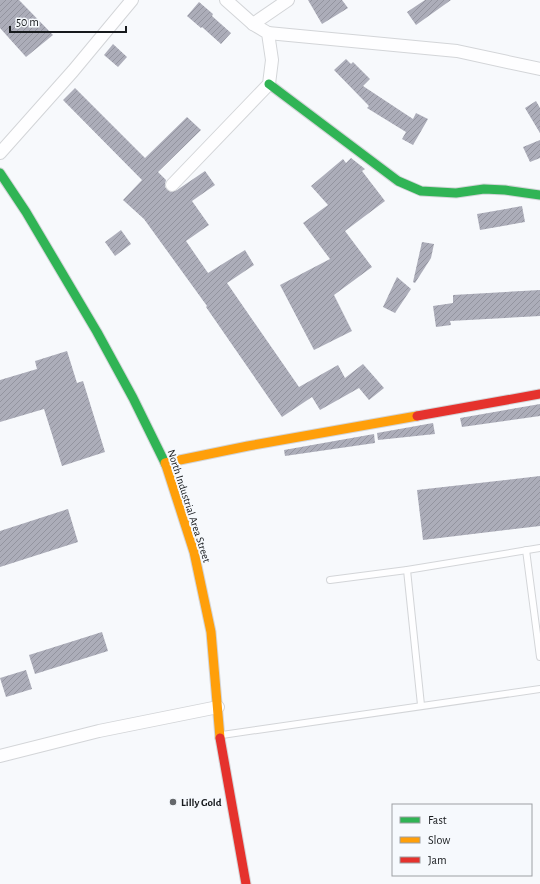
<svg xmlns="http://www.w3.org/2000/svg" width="540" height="884" font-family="'Alegreya Sans',sans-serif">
	<defs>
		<pattern id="building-hatch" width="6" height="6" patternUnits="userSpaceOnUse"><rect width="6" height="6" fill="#acadb9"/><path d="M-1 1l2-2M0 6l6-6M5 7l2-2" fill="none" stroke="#93949f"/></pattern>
	</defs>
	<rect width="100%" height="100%" fill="#f7f9fc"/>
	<g fill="url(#building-hatch)">
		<path d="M 0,0 L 19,0 L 53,35 L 26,57 L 0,28 Z"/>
		<path d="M 308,0 L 342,0 L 348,8 L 322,24 Z"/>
		<path d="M 425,0 L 451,0 L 416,25 L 407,12 Z"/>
		<path d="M 199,2 L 213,14 L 212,16 L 231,33 L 221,44 L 202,27 L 201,28 L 187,16 Z"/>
		<path d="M 113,44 L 127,57 L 118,67 L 104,55 Z"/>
		<path d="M 346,59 L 351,64 L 353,62 L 370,79 L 363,86 L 413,119 L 416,113 L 428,119 L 413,145 L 402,139 L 406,132 L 367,108 L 369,106 L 334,70 Z"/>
		<path d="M 75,88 L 145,158 L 187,117 L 201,130 L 158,172 L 166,180 L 165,184 L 165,187 L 171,192 L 177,190 L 205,171 L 215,185 L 192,201 L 209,225 L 186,241 L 208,273 L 245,250 L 254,265 L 227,283 L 299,387 L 338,365 L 345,378 L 363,364 L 384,388 L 369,400 L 359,388 L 320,410 L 312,397 L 282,417 L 206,307 L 207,306 L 144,219 L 123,200 L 142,180 L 63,100 Z"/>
		<path d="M 536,101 L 540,108 L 540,133 L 525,108 Z"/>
		<path d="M 540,140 L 540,158 L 530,162 L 523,147 Z"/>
		<path d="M 351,158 L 365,169 L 362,171 L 385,201 L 345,231 L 372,267 L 334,295 L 352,331 L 314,350 L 280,285 L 330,259 L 303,223 L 328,205 L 311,186 L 343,159 L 346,163 Z"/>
		<path d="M 522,206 L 525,222 L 480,230 L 477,214 Z"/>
		<path d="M 121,230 L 131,244 L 115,256 L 105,242 Z"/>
		<path d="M 422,242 L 434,244 L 431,258 L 415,283 L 413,282 Z"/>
		<path d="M 397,277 L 411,289 L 395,313 L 383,307 Z"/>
		<path d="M 540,290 L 540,316 L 450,321 L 451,325 L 436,327 L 433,306 L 453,303 L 453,295 Z"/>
		<path d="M 67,351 L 77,383 L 83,381 L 105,452 L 62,466 L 44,409 L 0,422 L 0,380 L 37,369 L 35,361 Z"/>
		<path d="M 540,404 L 540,416 L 462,427 L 460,418 Z"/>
		<path d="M 433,423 L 435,434 L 378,440 L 377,433 Z"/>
		<path d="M 374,434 L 375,443 L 285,456 L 284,450 Z"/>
		<path d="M 540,476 L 540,526 L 423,540 L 417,490 Z"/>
		<path d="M 68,509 L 78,542 L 0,567 L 0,531 Z"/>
		<path d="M 102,632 L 108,651 L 35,674 L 29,655 Z"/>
		<path d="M 26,670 L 32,689 L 6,697 L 0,678 Z"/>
	</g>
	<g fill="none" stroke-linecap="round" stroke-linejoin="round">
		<g stroke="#d3d5d8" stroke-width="8">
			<g id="lane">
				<path d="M 526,550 L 540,657"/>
				<path d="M 407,570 L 421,705"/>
				<path d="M 330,580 L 407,570 L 540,548"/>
				<path d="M 222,735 L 540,689"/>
			</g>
		</g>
		<g stroke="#d3d5d8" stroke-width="14">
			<g id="street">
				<path d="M 253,24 L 288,0"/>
				<path d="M 268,33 L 457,51 L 540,69"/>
				<path d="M 0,153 L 73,71 L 132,0"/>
				<path d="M 172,185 L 269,84 L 272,60 L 268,33 L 253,24 L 226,0"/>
				<path d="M 0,756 L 99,731 L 218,707"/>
			</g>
		</g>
		<g stroke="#d3d5d8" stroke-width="11">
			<g id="fast">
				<path d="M 269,84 L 398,181 L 421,191 L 456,193 L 484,189 L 505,190 L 540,195"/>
				<path d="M 0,173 L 26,212 L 97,332 L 133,398 L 166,465"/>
			</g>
		</g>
		<g stroke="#d3d5d8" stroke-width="11">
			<g id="slow">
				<path d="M 165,463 L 248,446 L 417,416"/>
				<path d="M 166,465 L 194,552 L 211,632 L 220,738"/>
			</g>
		</g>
		<g stroke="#d3d5d8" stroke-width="11">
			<g id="jam">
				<path d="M 417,416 L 540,394"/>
				<path d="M 220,738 L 246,884"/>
			</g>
		</g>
		<use href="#lane" stroke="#fefeff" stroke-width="6"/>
		<use href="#street" stroke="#fefeff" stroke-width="12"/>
		<use href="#fast" stroke="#30b455" stroke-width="9"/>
		<use href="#slow" stroke="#ff9f0a" stroke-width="9"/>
		<use href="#jam" stroke="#e5322d" stroke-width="9"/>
	</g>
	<circle fill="#65686b" stroke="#f6f9fd" stroke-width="1.5" cx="173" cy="802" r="4"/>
	<g text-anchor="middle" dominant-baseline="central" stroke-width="4" stroke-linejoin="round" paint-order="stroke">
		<g font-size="11" fill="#171a1d" stroke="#f6f9fd">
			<text transform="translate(189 506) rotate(72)">North Industrial Area Street</text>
		</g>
		<g font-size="11" font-weight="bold" fill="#171a1d" stroke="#f6f9fd" text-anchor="start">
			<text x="181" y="802">Lilly Gold</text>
		</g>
	</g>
	<rect x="392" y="804" width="140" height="72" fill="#f6f9fd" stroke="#9da0a3"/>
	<rect x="400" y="817" width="20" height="6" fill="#30b455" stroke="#9da0a3"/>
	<text x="428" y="824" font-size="12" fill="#171a1d">Fast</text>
	<rect x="400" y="837" width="20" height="6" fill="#ff9f0a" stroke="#9da0a3"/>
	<text x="428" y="844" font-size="12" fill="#171a1d">Slow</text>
	<rect x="400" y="857" width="20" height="6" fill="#e5322d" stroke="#9da0a3"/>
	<text x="428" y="864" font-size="12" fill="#171a1d">Jam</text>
	<path d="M10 26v6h116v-6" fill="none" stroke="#171a1d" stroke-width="2"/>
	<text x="16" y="26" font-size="12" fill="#171a1d" stroke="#f6f9fd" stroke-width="3" paint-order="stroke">50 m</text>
</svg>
